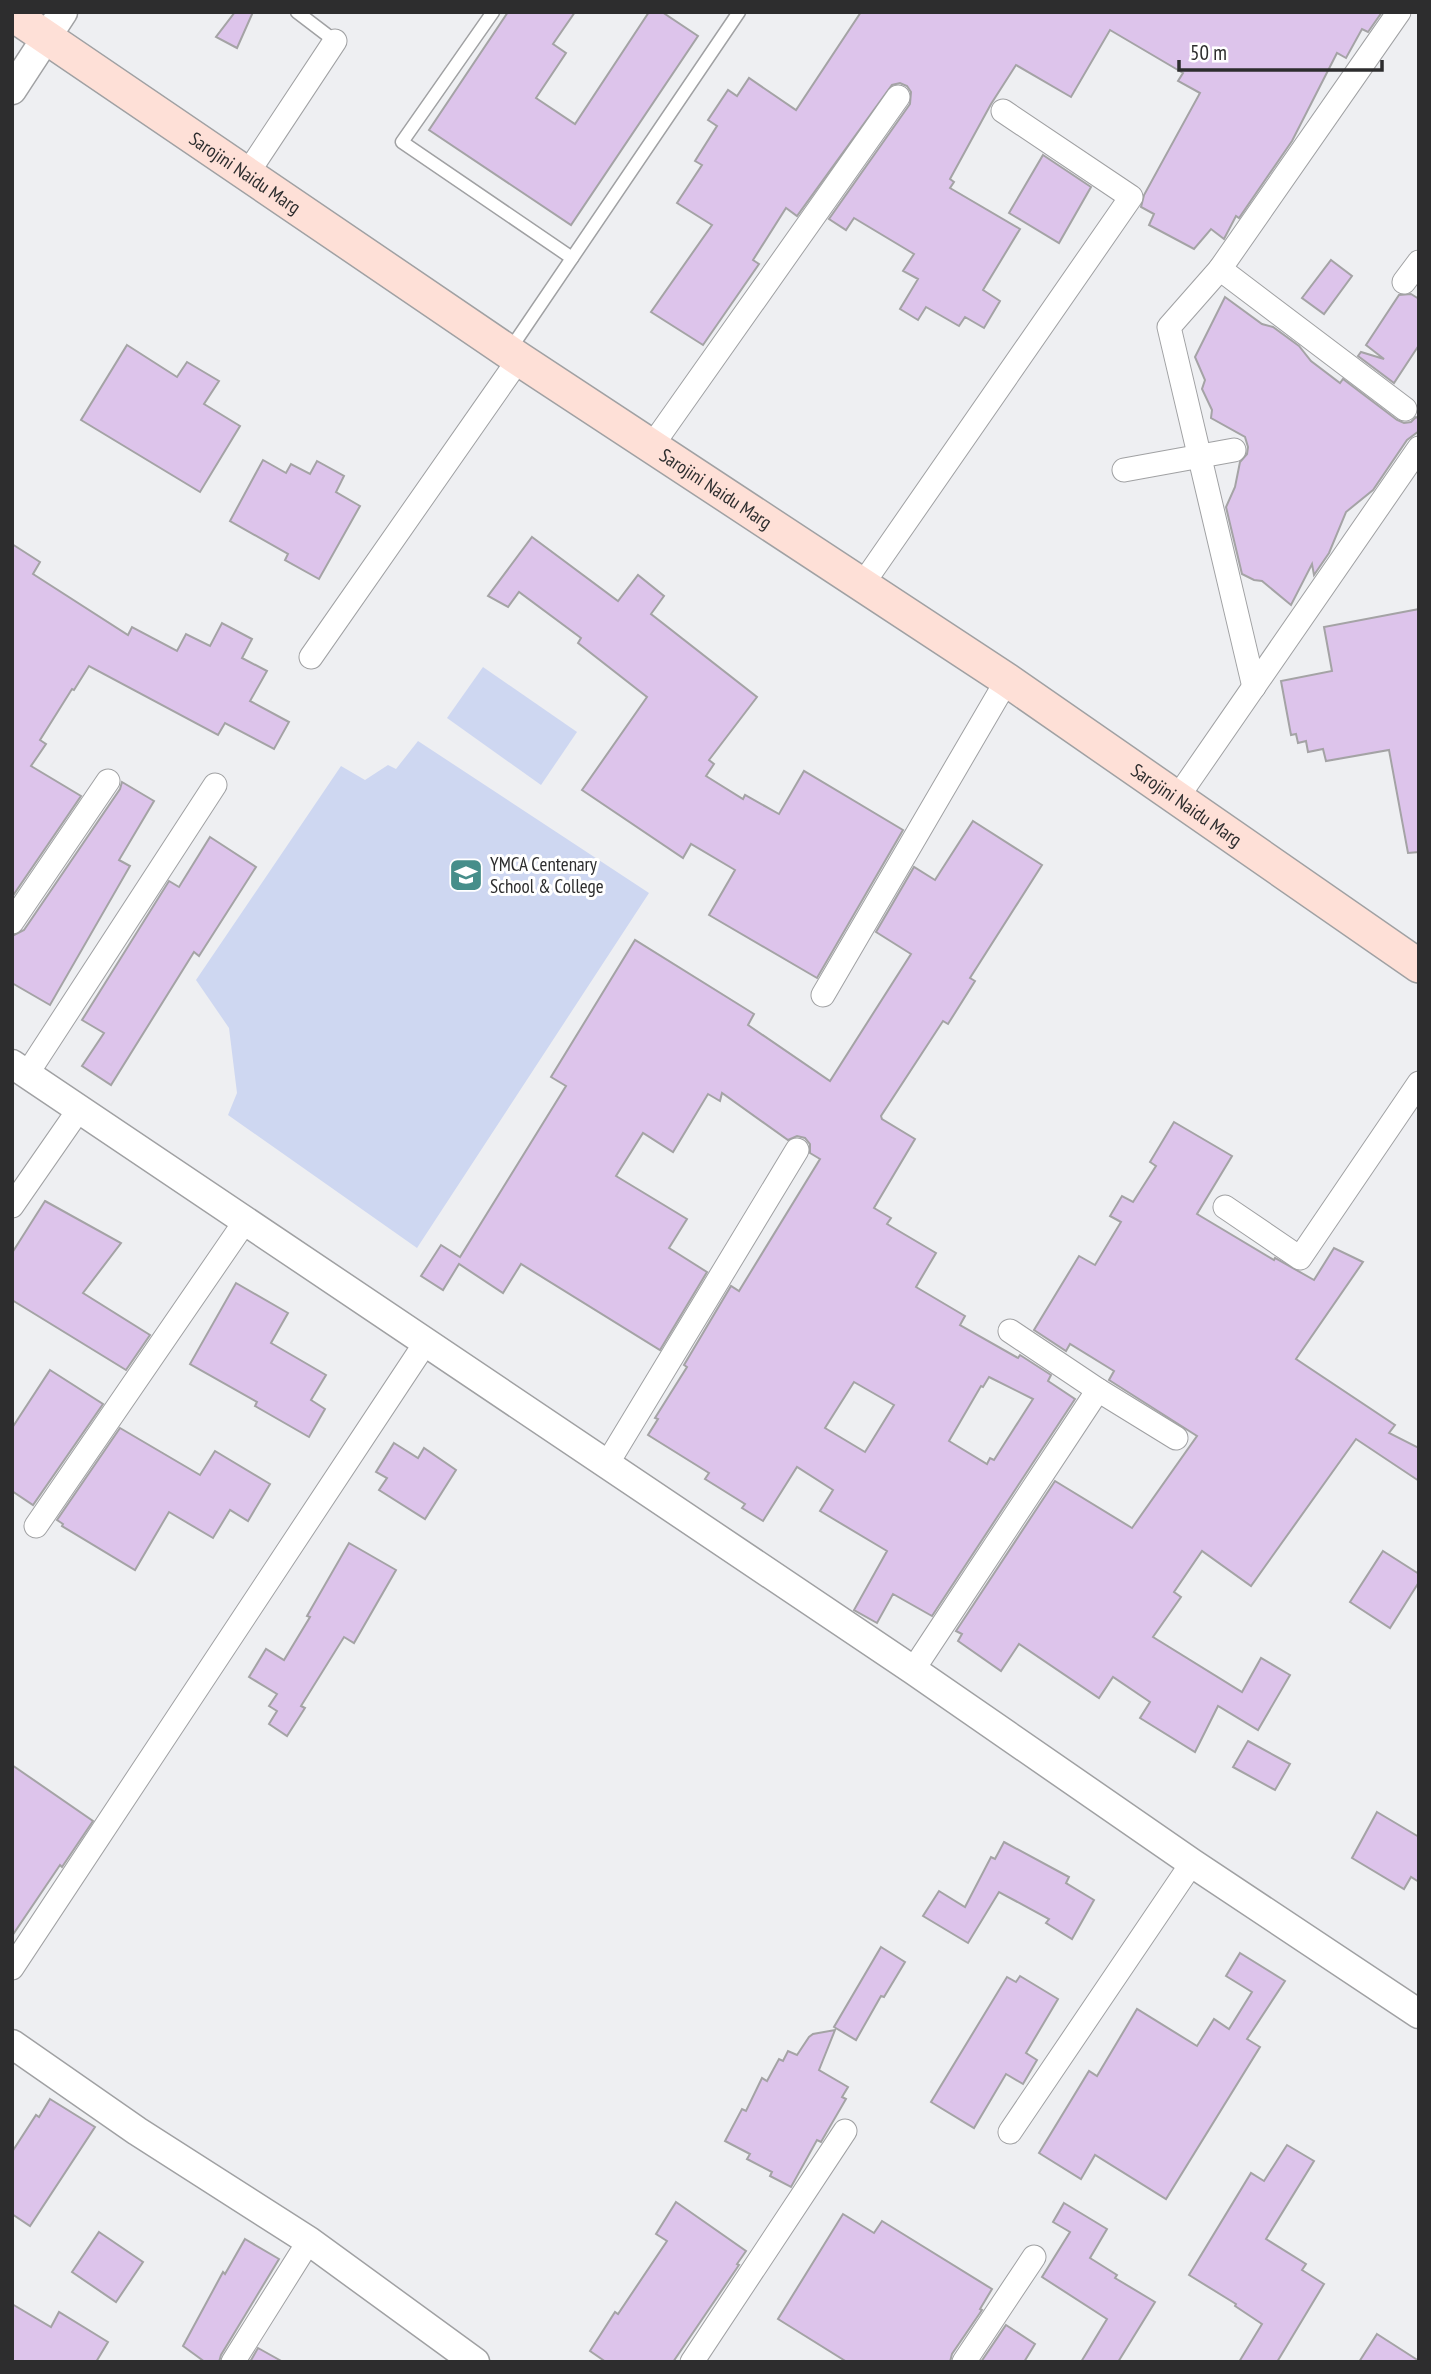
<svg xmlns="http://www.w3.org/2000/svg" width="1431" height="2374" font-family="'PT Sans Narrow',sans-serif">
	<rect width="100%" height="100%" fill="#eeeff2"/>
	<g fill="#ced7f1">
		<path d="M 483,667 L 577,732 L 541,785 L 447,718 Z"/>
		<path d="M 418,741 L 649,893 L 417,1248 L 228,1115 L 237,1093 L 229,1028 L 196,980 L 341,766 L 365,780 L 388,765 L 396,769 Z"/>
	</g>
	<g fill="#ddc4eb" stroke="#a4a3a5" stroke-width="2" fill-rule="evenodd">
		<path d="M 235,12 L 253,12 L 237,48 L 216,37 Z"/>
		<path d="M 508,12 L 575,12 L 553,44 L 566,53 L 536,98 L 575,124 L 649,12 L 662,12 L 698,36 L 571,225 L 429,130 Z"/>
		<path d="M 861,12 L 1382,12 L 1368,32 L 1362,29 L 1346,58 L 1337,53 L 1292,141 L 1239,218 L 1236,216 L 1224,239 L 1211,229 L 1194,249 L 1149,225 L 1154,214 L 1141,207 L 1144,195 L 1200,93 L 1178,81 L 1183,73 L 1110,30 L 1071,97 L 1016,65 L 991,104 L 950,179 L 954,182 L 950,188 L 1020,229 L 983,290 L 1000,301 L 984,328 L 965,317 L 959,326 L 926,307 L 918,320 L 900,309 L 918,279 L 903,271 L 914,254 L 854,218 L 846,230 L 829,219 L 910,104 L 911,92 L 907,86 L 900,83 L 892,85 L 797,216 L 786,208 L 753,260 L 759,264 L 703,345 L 651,312 L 712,225 L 677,203 L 702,165 L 695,161 L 717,126 L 708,120 L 728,90 L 737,96 L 749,78 L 796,110 Z"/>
		<path d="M 1043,155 L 1091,187 L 1059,243 L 1009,213 Z"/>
		<path d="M 1331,260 L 1352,276 L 1324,314 L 1302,298 Z"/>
		<path d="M 1411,294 L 1419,299 L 1419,345 L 1394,383 L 1358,356 L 1361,352 L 1384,359 L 1366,345 L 1399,295 Z"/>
		<path d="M 1225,297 L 1262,324 L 1273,327 L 1299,346 L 1311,361 L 1340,383 L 1343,379 L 1397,420 L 1404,423 L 1411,422 L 1416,417 L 1419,419 L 1419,431 L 1407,440 L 1373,490 L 1346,512 L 1329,553 L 1314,575 L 1312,564 L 1291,605 L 1262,581 L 1254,580 L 1242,574 L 1226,507 L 1235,487 L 1240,462 L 1247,454 L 1248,447 L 1245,437 L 1211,418 L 1212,410 L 1202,389 L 1205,380 L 1195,357 Z"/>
		<path d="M 127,345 L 177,377 L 187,362 L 219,381 L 204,404 L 240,426 L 200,492 L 81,420 Z"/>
		<path d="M 263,460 L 286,473 L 291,464 L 310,474 L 317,461 L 344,476 L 336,492 L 360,506 L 319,579 L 285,560 L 288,554 L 230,521 Z"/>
		<path d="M 532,537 L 618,601 L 638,575 L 664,596 L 651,614 L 757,697 L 709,760 L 714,764 L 706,776 L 743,799 L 745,795 L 779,814 L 804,771 L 903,830 L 817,978 L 709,915 L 735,870 L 691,844 L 683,858 L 582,790 L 647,697 L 578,643 L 581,638 L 519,592 L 508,607 L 488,596 Z"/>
		<path d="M 12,544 L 40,562 L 33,574 L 128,635 L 132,627 L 177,651 L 186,634 L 210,646 L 222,623 L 252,639 L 242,658 L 267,671 L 250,701 L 289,722 L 274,749 L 225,723 L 218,735 L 89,666 L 74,690 L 72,689 L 40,740 L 46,744 L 31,766 L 81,796 L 12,897 Z"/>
		<path d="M 1419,609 L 1419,852 L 1408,853 L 1389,750 L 1326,761 L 1323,749 L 1308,752 L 1306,741 L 1298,743 L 1296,734 L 1291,735 L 1281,681 L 1332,671 L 1324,627 Z"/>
		<path d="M 122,782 L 154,801 L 119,860 L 130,866 L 50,1005 L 12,983 L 12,936 L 24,930 L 120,789 Z"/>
		<path d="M 973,821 L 1042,865 L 970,978 L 975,981 L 948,1024 L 943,1021 L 881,1116 L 882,1119 L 915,1139 L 874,1208 L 891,1218 L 887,1224 L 936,1253 L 916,1287 L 965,1316 L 960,1325 L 1018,1358 L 1020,1355 L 1051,1375 L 1048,1381 L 1075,1399 L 932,1616 L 893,1594 L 877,1623 L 854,1610 L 887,1551 L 820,1511 L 833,1490 L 797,1467 L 763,1521 L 742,1508 L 745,1504 L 705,1479 L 709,1473 L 648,1435 L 658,1419 L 655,1418 L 687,1367 L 684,1365 L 731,1286 L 739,1291 L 820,1159 L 810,1153 L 810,1144 L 805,1138 L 797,1136 L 788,1140 L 722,1093 L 720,1101 L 708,1094 L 673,1152 L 643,1133 L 616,1176 L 687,1219 L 669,1248 L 707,1272 L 660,1350 L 521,1264 L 503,1293 L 459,1264 L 443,1290 L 421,1276 L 441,1245 L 460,1257 L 566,1086 L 551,1077 L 635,940 L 754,1014 L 748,1025 L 830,1081 L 911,954 L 876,932 L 914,867 L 935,880 ZM 989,1377 L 1033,1399 L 994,1460 L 990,1458 L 987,1464 L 949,1441 L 981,1386 L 983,1387 ZM 854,1382 L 894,1405 L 865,1452 L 825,1428 Z"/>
		<path d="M 210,837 L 256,867 L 199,956 L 194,952 L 111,1085 L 82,1066 L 104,1033 L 82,1020 L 169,881 L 179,887 Z"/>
		<path d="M 1174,1122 L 1232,1156 L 1197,1214 L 1274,1260 L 1275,1258 L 1314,1280 L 1334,1248 L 1363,1262 L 1296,1359 L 1395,1425 L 1389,1433 L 1419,1448 L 1419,1481 L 1356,1439 L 1251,1586 L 1202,1551 L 1174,1592 L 1181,1597 L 1153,1637 L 1242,1692 L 1261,1658 L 1290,1675 L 1258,1730 L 1218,1706 L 1195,1752 L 1140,1718 L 1150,1702 L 1113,1677 L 1099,1698 L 1019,1644 L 1001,1671 L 958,1641 L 962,1634 L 956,1631 L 1055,1481 L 1132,1528 L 1197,1436 L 1109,1380 L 1114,1371 L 1070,1344 L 1066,1351 L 1034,1330 L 1079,1256 L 1095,1265 L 1121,1222 L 1110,1216 L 1122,1196 L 1133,1202 L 1156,1166 L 1150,1162 Z"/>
		<path d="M 45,1201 L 121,1243 L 83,1293 L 150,1335 L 126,1370 L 12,1300 L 12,1253 Z"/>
		<path d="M 236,1283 L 288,1313 L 271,1343 L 326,1375 L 311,1400 L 325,1409 L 309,1437 L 255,1406 L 257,1402 L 190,1364 Z"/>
		<path d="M 50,1370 L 103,1404 L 33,1505 L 12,1491 L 12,1428 Z"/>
		<path d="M 120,1428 L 200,1475 L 215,1451 L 270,1484 L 248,1521 L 230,1510 L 213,1538 L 169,1512 L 135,1570 L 62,1526 L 63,1524 L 57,1520 Z"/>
		<path d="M 394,1443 L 418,1458 L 424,1448 L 456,1470 L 425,1519 L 379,1490 L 387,1478 L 376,1472 Z"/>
		<path d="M 349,1543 L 396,1570 L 354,1643 L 344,1637 L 301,1706 L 305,1708 L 287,1736 L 269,1724 L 277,1711 L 269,1706 L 277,1694 L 249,1677 L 266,1649 L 284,1660 L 310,1617 L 307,1616 Z"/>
		<path d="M 1383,1551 L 1419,1574 L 1419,1582 L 1390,1628 L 1350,1602 Z"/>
		<path d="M 1248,1741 L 1290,1764 L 1275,1790 L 1233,1767 Z"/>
		<path d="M 12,1765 L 93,1821 L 62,1867 L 60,1865 L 12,1936 Z"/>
		<path d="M 1377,1812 L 1419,1837 L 1419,1882 L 1411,1877 L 1404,1889 L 1352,1858 Z"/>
		<path d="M 1004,1842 L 1069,1877 L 1066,1883 L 1094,1900 L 1072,1939 L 1046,1923 L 1049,1919 L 999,1892 L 968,1943 L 923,1916 L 939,1891 L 965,1907 L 991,1857 L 995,1859 Z"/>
		<path d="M 881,1947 L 905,1962 L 884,1997 L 881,1996 L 856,2040 L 834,2027 Z"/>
		<path d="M 1240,1953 L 1285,1981 L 1247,2039 L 1260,2047 L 1166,2199 L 1095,2155 L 1081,2179 L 1039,2153 L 1089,2071 L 1097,2076 L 1137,2009 L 1197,2046 L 1214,2019 L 1229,2029 L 1252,1992 L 1226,1976 Z"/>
		<path d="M 1020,1976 L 1058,1999 L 1026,2053 L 1037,2060 L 1023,2084 L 1006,2074 L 974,2128 L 931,2102 L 1007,1977 L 1016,1982 Z"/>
		<path d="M 835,2030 L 819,2070 L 848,2087 L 842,2097 L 846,2099 L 821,2142 L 817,2140 L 791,2187 L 770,2176 L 772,2172 L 747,2159 L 750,2154 L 725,2141 L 742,2109 L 746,2111 L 762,2078 L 767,2081 L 779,2059 L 783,2061 L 788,2051 L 797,2055 L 809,2037 L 813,2034 Z"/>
		<path d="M 50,2099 L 95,2127 L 30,2226 L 12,2214 L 12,2152 L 36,2115 L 39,2117 Z"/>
		<path d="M 1287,2145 L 1314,2161 L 1266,2239 L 1306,2264 L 1302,2270 L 1324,2284 L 1277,2362 L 1239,2362 L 1262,2324 L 1235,2306 L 1236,2304 L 1189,2275 L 1251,2173 L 1264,2181 Z"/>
		<path d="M 676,2202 L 746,2251 L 737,2264 L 739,2265 L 673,2362 L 606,2362 L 590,2351 L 615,2312 L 618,2314 L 667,2241 L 656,2234 Z"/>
		<path d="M 1064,2203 L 1107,2229 L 1090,2258 L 1117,2275 L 1115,2278 L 1155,2302 L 1118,2362 L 1081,2362 L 1107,2319 L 1042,2277 L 1070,2232 L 1053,2222 Z"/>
		<path d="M 843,2214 L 874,2233 L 882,2221 L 992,2289 L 980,2309 L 982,2310 L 952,2354 L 950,2362 L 847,2362 L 778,2319 Z"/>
		<path d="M 99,2232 L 143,2262 L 116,2302 L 72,2272 Z"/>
		<path d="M 245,2239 L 279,2259 L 221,2355 L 219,2362 L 205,2362 L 183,2346 L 223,2272 L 225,2274 Z"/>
		<path d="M 12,2304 L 51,2327 L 59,2312 L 108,2342 L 96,2362 L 12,2362 Z"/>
		<path d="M 1006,2325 L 1035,2344 L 1024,2362 L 981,2362 Z"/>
		<path d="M 1377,2334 L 1419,2361 L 1419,2362 L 1359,2362 Z"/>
		<path d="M 258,2348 L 283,2362 L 250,2362 Z"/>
	</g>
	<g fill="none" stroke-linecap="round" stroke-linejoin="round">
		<g stroke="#a0a1a3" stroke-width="15">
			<g id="service">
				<path d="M 297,12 L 335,41"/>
				<path d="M 493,12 L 402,142 L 572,258"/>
				<path d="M 509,351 L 739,12"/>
			</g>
		</g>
		<g stroke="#a0a1a3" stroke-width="25">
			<g id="minor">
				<path d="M 1399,12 L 1220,269 L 1405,409"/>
				<path d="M 247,174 L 335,41"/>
				<path d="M 1220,269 L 1169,327 L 1254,687"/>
				<path d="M 1404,282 L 1419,262"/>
				<path d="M 651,447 L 898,97"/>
				<path d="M 1124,470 L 1234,450"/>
				<path d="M 862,585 L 1131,197 L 1003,111"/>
				<path d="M 311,657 L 519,359"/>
				<path d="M 1177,798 L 1419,448"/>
				<path d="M 12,922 L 108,781"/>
				<path d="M 823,995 L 1007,680"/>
				<path d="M 27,1074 L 215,785"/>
				<path d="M 12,1206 L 80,1108"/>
				<path d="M 1225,1207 L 1300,1258 L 1419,1083"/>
				<path d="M 1098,1390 L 1176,1438"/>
				<path d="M 607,1464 L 797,1150"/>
				<path d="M 36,1526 L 246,1220"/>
				<path d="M 913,1670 L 1098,1390 L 1010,1331"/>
				<path d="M 12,1968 L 426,1342"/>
				<path d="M 1010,2132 L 1192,1863"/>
				<path d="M 233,2362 L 309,2241"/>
				<path d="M 692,2362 L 845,2131"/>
				<path d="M 964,2362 L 1034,2257"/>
			</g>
		</g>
		<g stroke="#a0a1a3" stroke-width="31">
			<g id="tertiary">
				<path d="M 12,90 L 63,12"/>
				<path d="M 12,1064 L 913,1670 L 1192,1863 L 1419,2014"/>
				<path d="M 12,2044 L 137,2131 L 309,2241 L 475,2362"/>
			</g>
		</g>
		<g stroke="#a0a1a3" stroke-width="36">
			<g id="secondary">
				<path id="s1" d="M 12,14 L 519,359 L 1007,680 L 1419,966"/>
			</g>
		</g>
		<use href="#service" stroke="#fff" stroke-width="12"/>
		<use href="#minor" stroke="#fff" stroke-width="23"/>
		<use href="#tertiary" stroke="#fff" stroke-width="28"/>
		<use href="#secondary" stroke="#fee0d7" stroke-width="33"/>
	</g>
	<defs>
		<g id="school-square" transform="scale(1.75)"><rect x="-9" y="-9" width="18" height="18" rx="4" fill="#468e8a" stroke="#fff"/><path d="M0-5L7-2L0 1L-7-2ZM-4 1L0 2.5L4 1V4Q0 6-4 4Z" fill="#fff"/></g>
	</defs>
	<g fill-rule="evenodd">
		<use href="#school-square" x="466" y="875"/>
	</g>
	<g text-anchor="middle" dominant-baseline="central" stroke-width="6" stroke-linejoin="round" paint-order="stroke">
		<g font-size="19" fill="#2d2d2e" stroke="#fff">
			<text stroke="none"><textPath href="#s1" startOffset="282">Sarojini Naidu Marg</textPath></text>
			<text stroke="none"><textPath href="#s1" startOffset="849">Sarojini Naidu Marg</textPath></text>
			<text stroke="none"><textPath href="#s1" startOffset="1416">Sarojini Naidu Marg</textPath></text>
		</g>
		<g font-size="19" fill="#2d2d2e" stroke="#fff" text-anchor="start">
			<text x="490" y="864">YMCA Centenary<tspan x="490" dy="22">School &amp; College</tspan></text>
		</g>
	</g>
	<rect width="1431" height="2374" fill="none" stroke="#2d2d2e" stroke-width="28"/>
	<path d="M1179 60v10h203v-10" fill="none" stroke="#2d2d2e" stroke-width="3.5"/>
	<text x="1190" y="60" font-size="21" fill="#2d2d2e" stroke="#ffffff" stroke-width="5" paint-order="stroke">50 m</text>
</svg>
